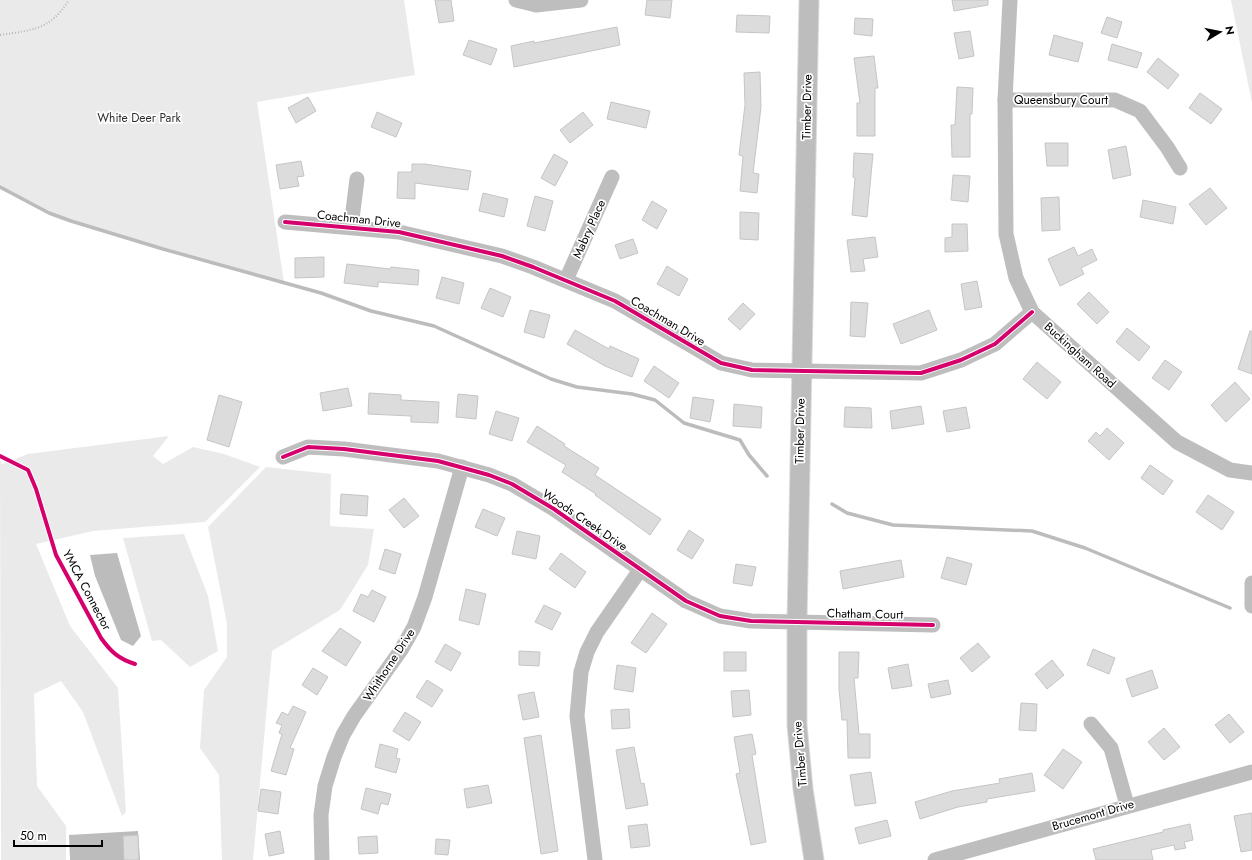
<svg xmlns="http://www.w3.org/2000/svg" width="1252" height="860" font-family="Jost,sans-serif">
	<rect width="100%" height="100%" fill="#fff"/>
	<g fill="#eaeaea">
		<path d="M 0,0 L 404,0 L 415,75 L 257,102 L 284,283 L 71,221 L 49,213 L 0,187 Z"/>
		<path d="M 1231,0 L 1252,0 L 1252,103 Z"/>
		<path d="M 169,436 L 153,456 L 163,464 L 193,447 L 224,454 L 260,467 L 205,522 L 93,531 L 36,544 L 70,626 L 118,688 L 126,812 L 122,816 L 83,712 L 61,681 L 34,694 L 37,786 L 66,826 L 66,860 L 1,860 L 0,458 L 2,464 L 28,454 Z"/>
		<path d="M 266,467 L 331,474 L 330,526 L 374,529 L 368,565 L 340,610 L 272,651 L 253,860 L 222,860 L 219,775 L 200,748 L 204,690 L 227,657 L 227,624 L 208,527 Z"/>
		<path d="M 184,534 L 208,596 L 218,651 L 190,667 L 161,640 L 152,641 L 123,538 Z"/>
	</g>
	<g fill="#bcbcbc">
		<path d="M 117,553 L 141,636 L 133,646 L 121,640 L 95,576 L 90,555 Z"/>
		<path d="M 138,831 L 140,860 L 70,860 L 69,835 Z"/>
	</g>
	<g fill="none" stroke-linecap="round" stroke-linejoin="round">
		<g stroke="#bcbcbc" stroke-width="3.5">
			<path d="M 0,187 L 49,213 L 71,221 L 163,249 L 321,293 L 371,311 L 434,326 L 551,379 L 577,387 L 632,394 L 655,400 L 684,423 L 740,440 L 749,455 L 767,476"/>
			<path d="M 832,504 L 847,513 L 893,525 L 1032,531 L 1085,548 L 1230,608"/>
		</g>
	</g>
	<g fill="#dcdcdc" stroke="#c5c5c5">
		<path d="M 435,0 L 451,0 L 454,21 L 439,23 Z"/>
		<path d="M 647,0 L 672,0 L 670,18 L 645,15 Z"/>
		<path d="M 952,0 L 988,0 L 988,5 L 954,11 Z"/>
		<path d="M 737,15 L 770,16 L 769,33 L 736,32 Z"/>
		<path d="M 1107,17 L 1122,22 L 1117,38 L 1101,33 Z"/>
		<path d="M 855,18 L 873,19 L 872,36 L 854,34 Z"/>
		<path d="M 617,27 L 620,45 L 514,67 L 511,46 L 534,41 L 534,43 Z"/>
		<path d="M 970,31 L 974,56 L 959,59 L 954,33 Z"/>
		<path d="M 1054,35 L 1083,43 L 1078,62 L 1049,55 Z"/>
		<path d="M 469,40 L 497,49 L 491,65 L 463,55 Z"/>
		<path d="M 1112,44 L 1142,53 L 1137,68 L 1108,60 Z"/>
		<path d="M 874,56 L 878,88 L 875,88 L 875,136 L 857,136 L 857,103 L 860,103 L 854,58 Z"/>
		<path d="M 1158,58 L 1179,75 L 1168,89 L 1147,72 Z"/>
		<path d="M 760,72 L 761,107 L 753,173 L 759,174 L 757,193 L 740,191 L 743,156 L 739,155 L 745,105 L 744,73 Z"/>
		<path d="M 957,87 L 973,88 L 972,114 L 970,114 L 970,157 L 952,157 L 951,125 L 955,125 Z"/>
		<path d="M 1200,93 L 1222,109 L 1211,124 L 1189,108 Z"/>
		<path d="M 308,97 L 316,111 L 296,123 L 288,108 Z"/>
		<path d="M 611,102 L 650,111 L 646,128 L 607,119 Z"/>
		<path d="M 377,112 L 402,123 L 396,137 L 371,127 Z"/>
		<path d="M 583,112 L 593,125 L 570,143 L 560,130 Z"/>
		<path d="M 1045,143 L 1068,143 L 1068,166 L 1047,166 Z"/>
		<path d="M 1126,146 L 1131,175 L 1113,179 L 1108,150 Z"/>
		<path d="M 854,153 L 873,154 L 867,217 L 852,215 L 855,178 L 853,177 Z"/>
		<path d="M 554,154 L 568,162 L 555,186 L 541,178 Z"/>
		<path d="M 301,161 L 304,176 L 297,177 L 299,186 L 280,189 L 276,165 Z"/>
		<path d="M 412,164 L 425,164 L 471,171 L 468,190 L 415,183 L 415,199 L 397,198 L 398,172 L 412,172 Z"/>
		<path d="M 953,175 L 970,176 L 968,202 L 951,200 Z"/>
		<path d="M 1210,188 L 1227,208 L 1206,225 L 1189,204 Z"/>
		<path d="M 483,193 L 508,199 L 504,217 L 479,211 Z"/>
		<path d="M 535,196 L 553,201 L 545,231 L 527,226 Z"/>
		<path d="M 1059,197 L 1060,230 L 1042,231 L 1041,198 Z"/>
		<path d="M 1143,200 L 1176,207 L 1173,224 L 1140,217 Z"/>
		<path d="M 652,201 L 667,210 L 657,229 L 642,220 Z"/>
		<path d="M 740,212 L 759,213 L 758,240 L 740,239 Z"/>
		<path d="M 952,224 L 967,224 L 968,251 L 945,252 L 945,238 L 952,237 Z"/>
		<path d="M 875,237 L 878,257 L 863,259 L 865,271 L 851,272 L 847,240 Z"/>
		<path d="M 633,239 L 638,253 L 620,259 L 615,245 Z"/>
		<path d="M 1074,247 L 1078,256 L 1092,249 L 1097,260 L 1081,268 L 1084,274 L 1060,286 L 1048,259 Z"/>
		<path d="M 324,257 L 324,277 L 295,278 L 295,258 Z"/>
		<path d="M 347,264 L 390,269 L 391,267 L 419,270 L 418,285 L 378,282 L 378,287 L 344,283 Z"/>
		<path d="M 667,266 L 688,279 L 679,296 L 657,284 Z"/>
		<path d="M 442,277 L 464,283 L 459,304 L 436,298 Z"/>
		<path d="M 977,281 L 982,307 L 965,310 L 961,284 Z"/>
		<path d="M 490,288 L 511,297 L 503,317 L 481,308 Z"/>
		<path d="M 1089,292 L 1109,312 L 1097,324 L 1077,304 Z"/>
		<path d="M 851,302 L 868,303 L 865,337 L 850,336 Z"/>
		<path d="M 743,303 L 755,314 L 740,330 L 728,319 Z"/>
		<path d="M 530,310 L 550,315 L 544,338 L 524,332 Z"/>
		<path d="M 929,310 L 937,330 L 901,344 L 893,324 Z"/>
		<path d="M 1127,328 L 1150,347 L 1139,361 L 1116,342 Z"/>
		<path d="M 575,330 L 609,349 L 610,346 L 639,359 L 632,377 L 605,366 L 567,344 Z"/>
		<path d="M 1250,331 L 1252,331 L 1252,374 L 1238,369 Z"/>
		<path d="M 1165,360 L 1182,372 L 1169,390 L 1152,378 Z"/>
		<path d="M 1037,362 L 1061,382 L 1047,399 L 1023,379 Z"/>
		<path d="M 654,366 L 679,383 L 669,398 L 644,381 Z"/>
		<path d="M 1235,382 L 1250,399 L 1226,422 L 1211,405 Z"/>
		<path d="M 348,388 L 352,406 L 323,411 L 320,393 Z"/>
		<path d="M 369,393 L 401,395 L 401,400 L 439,402 L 438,423 L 411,422 L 411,416 L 368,414 Z"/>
		<path d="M 458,394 L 478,396 L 476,419 L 456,417 Z"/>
		<path d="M 219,395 L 242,402 L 229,447 L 207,440 Z"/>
		<path d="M 693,397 L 714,400 L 710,422 L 690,418 Z"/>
		<path d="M 734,404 L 762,407 L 761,428 L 733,426 Z"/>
		<path d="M 921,406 L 924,424 L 892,429 L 890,411 Z"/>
		<path d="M 845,407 L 871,408 L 872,428 L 844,427 Z"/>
		<path d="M 966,407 L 970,428 L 947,432 L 943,411 Z"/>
		<path d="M 496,411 L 519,418 L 512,441 L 489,434 Z"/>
		<path d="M 537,426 L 565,444 L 564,446 L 599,468 L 595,475 L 661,519 L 650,535 L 595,495 L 596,494 L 562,472 L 566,465 L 527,442 Z"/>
		<path d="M 1107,428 L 1124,443 L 1109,460 L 1088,441 L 1096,432 L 1100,436 Z"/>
		<path d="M 1150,465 L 1173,481 L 1163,495 L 1141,478 Z"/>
		<path d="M 341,494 L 368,496 L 367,516 L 340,514 Z"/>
		<path d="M 1208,495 L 1234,512 L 1222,530 L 1196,512 Z"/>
		<path d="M 404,498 L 419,516 L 404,528 L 389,510 Z"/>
		<path d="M 483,509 L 505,518 L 497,536 L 475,527 Z"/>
		<path d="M 689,530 L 704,540 L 692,559 L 677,550 Z"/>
		<path d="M 517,531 L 540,536 L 536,559 L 512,554 Z"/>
		<path d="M 385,549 L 401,554 L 395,574 L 379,569 Z"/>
		<path d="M 561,553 L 586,572 L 575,588 L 549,569 Z"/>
		<path d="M 947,557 L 972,564 L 966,585 L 941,578 Z"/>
		<path d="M 901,560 L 904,577 L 843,589 L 840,571 Z"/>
		<path d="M 736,564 L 756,567 L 752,586 L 733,583 Z"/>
		<path d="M 466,589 L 486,594 L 479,625 L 459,620 Z"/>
		<path d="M 372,590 L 386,597 L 374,622 L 353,611 L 361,594 L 368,597 Z"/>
		<path d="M 544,605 L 561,613 L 552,630 L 535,622 Z"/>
		<path d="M 652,613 L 667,624 L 646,653 L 631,643 Z"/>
		<path d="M 340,628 L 361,642 L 346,666 L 322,651 Z"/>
		<path d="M 978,643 L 990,657 L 972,672 L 960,658 Z"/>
		<path d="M 445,644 L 461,653 L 451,671 L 435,662 Z"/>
		<path d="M 1093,649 L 1115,658 L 1109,674 L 1087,665 Z"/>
		<path d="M 519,651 L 540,652 L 539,666 L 519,665 Z"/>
		<rect x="724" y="652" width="22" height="19"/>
		<path d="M 839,652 L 859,652 L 858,678 L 854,678 L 859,734 L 870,734 L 870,758 L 848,758 L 847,720 L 842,720 L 839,689 Z"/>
		<path d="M 1052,660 L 1064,675 L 1047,689 L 1035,674 Z"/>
		<path d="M 908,664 L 912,686 L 892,689 L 888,668 Z"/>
		<path d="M 617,665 L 636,668 L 633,692 L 614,689 Z"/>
		<path d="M 313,668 L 328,677 L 317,695 L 302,685 Z"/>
		<path d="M 1152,670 L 1158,688 L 1132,697 L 1126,679 Z"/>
		<path d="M 427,680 L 443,690 L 432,707 L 416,697 Z"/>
		<path d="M 948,680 L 951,694 L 931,698 L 928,684 Z"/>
		<path d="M 749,690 L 751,715 L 733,717 L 731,691 Z"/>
		<path d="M 534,692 L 539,717 L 523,720 L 518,695 Z"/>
		<path d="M 1021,703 L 1037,704 L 1036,731 L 1019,730 Z"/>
		<path d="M 293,706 L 306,712 L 290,748 L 294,749 L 286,775 L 271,771 L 282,734 L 279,733 L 282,725 L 276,723 L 282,712 L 288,715 Z"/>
		<path d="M 629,709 L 630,728 L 612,729 L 611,710 Z"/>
		<path d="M 405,712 L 421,722 L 409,741 L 393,731 Z"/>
		<path d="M 1229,714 L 1244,732 L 1230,743 L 1215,725 Z"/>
		<path d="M 1164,728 L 1180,747 L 1164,760 L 1148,742 Z"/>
		<path d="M 752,734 L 756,754 L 752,755 L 766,842 L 751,845 L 736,774 L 740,773 L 734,737 Z"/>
		<path d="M 541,735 L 558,851 L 541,854 L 524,738 Z"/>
		<path d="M 380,744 L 398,749 L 396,758 L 400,759 L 396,773 L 375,767 Z"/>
		<path d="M 634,747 L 641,784 L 644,783 L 648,805 L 626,809 L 616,750 Z"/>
		<path d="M 1063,749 L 1082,762 L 1063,789 L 1044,775 Z"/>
		<path d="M 871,772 L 876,803 L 855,806 L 850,775 Z"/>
		<path d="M 1032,773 L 1035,791 L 987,799 L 987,802 L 958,807 L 920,819 L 915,802 L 952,791 L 1000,783 L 999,779 Z"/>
		<path d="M 488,785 L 492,803 L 467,808 L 464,789 Z"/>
		<path d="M 366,788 L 391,794 L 388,805 L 381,803 L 378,814 L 361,809 Z"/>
		<path d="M 261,789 L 281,792 L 278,814 L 258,811 Z"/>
		<path d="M 1252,813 L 1252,850 L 1241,852 L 1234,816 Z"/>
		<path d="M 887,820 L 891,836 L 859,844 L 855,828 Z"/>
		<path d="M 647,824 L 650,846 L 631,848 L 628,826 Z"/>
		<path d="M 1190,824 L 1193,840 L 1184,842 L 1186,848 L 1175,850 L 1174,845 L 1151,850 L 1153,860 L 1096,860 L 1093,849 L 1163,832 L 1163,830 Z"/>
		<path d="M 280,831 L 284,853 L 269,856 L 265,834 Z"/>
		<path d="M 138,835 L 139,860 L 124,860 L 123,836 Z"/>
		<path d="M 377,836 L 378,853 L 359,854 L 358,837 Z"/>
		<path d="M 436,839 L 450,840 L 448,855 L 435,854 Z"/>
	</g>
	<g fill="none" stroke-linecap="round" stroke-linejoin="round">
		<g stroke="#dbdbdb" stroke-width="21">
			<path id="major" d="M 809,0 L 797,622 L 797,725 L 803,789 L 814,860"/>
		</g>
		<path stroke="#b8b8b8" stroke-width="2" stroke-dasharray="1 2" stroke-linecap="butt" d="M 0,35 C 33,30 50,30 69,0"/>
		<g stroke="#bebebe" stroke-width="15">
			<path d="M 516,0 L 536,5 L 581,0"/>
			<path d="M 1010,0 L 1005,100 L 1006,234 L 1016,278 L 1032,312 L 1177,442 L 1230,470 L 1252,473"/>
			<path d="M 1005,100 L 1115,100 L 1140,111 L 1167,147 L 1180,168"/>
			<path d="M 285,222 L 399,232 L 502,256 L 533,267 L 615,301 L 721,363 L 752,370 L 921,373 L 961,360 L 995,344 L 1032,312"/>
			<path d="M 351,227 L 357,179"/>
			<path d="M 566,280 L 612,177"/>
			<path d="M 283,457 L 308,447 L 344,449 L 438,461 L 489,475 L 512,484 L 554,509 L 686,601 L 720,616 L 751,621 L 933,625"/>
			<path d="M 1252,583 L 1252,606"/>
			<path d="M 1091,724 L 1111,748 L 1127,805"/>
			<path d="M 322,860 L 321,815 L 325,786 L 334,757 L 343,735 L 354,716 L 401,650 L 414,627 L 425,597 L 462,467"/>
			<path d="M 595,860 L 577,716 L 581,672 L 587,652 L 597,632 L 640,570"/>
			<path d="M 935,860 L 1252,772"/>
		</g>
		<use href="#major" stroke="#bdbdbd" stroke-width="19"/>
		<g stroke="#fff" stroke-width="6">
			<g id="cycleway">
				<path d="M 285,222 L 399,232 L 502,256 L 533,267 L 615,301 L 721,363 L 752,370 L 921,373 L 961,360 L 995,344 L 1032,312"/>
				<path d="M 0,456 L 28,470 L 36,489 L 56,555 L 101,638 C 111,652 119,659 135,664"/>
				<path d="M 283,457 L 308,447 L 344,449 L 438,461 L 489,475 L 512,484 L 554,509 L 686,601 L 720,616 L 751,621 L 933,625"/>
			</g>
		</g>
		<use href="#cycleway" stroke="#d6006c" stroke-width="4"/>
	</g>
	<g text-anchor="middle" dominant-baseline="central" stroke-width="3.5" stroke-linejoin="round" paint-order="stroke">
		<g font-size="12" fill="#000" stroke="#fff">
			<text x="1061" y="100">Queensbury Court</text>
			<text transform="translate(807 107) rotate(-89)">Timber Drive</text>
			<text transform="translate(359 219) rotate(6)">Coachman Drive</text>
			<text transform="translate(589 229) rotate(-66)">Mabry Place</text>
			<text transform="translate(668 321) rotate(31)">Coachman Drive</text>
			<text transform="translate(1080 355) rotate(42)">Buckingham Road</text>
			<text transform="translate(800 431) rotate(-89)">Timber Drive</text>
			<text transform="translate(585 520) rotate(34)">Woods Creek Drive</text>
			<text transform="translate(87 590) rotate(62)">YMCA Connector</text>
			<text transform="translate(865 614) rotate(1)">Chatham Court</text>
			<text transform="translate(389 665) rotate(-57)">Whithorne Drive</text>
			<text transform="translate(800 754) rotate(-95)">Timber Drive</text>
			<text transform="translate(1093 815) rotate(-16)">Brucemont Drive</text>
		</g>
		<g font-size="12" fill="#2f2f2f" stroke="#fff">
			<text x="139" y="118">White Deer Park</text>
		</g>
	</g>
	<g transform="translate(1220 32) rotate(80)" stroke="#ffffff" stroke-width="3" paint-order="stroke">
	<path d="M0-3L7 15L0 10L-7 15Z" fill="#000000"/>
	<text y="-6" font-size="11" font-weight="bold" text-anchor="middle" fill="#000000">N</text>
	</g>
	<path d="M14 840v6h88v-6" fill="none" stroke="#000000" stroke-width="2"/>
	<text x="20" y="840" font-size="12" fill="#000000" stroke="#ffffff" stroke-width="3" paint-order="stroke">50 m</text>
</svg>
